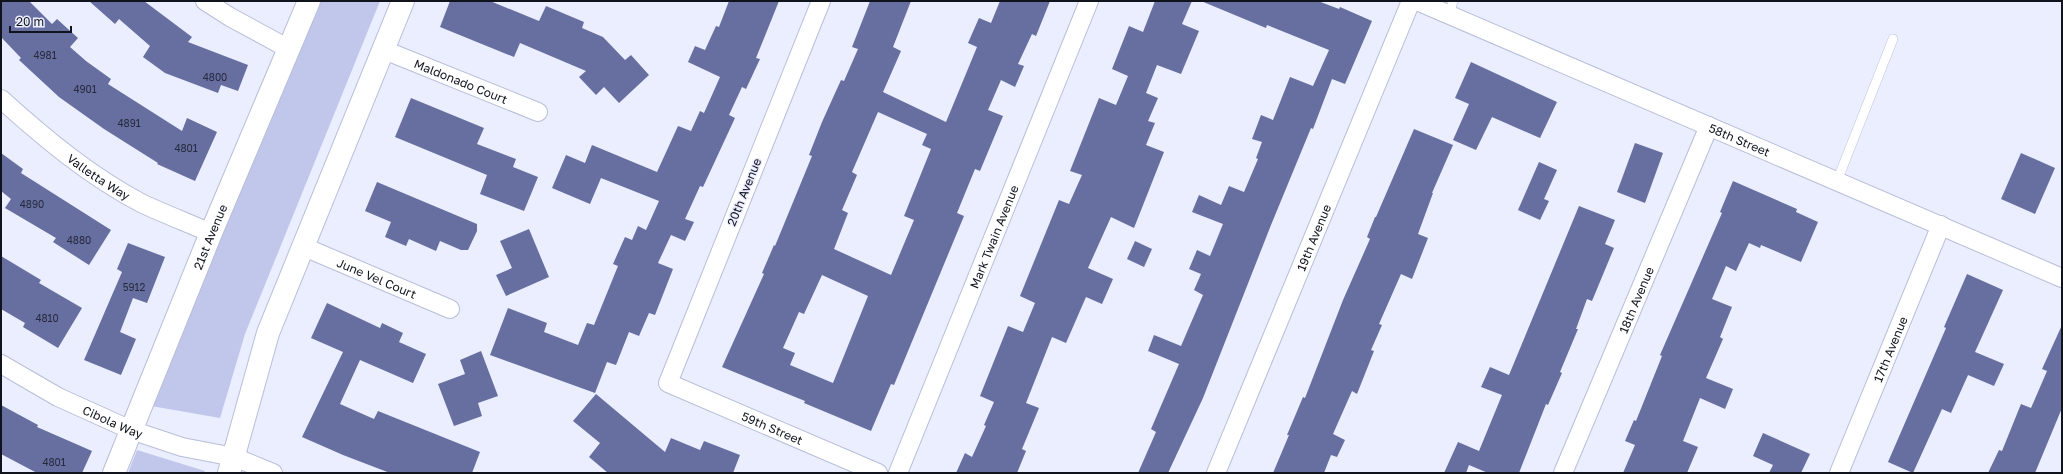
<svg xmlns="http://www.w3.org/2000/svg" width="2063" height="474" font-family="'Golos Text',sans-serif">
	<rect width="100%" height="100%" fill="#eaeeff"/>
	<g fill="#c0c7ea">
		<path d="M 319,1 L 380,1 L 245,334 L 220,418 L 151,406 Z"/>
		<path d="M 137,450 L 205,471 L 204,473 L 128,473 Z"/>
	</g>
	<g fill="#666fa0" fill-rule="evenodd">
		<path d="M 1,1 L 29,1 L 52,24 L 57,19 L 78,38 L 70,47 L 86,61 L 111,79 L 108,84 L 182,131 L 187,118 L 217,132 L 195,181 L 157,164 L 158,163 L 104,129 L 59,97 L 19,60 L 21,58 L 1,37 Z"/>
		<path d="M 89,1 L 144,1 L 192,37 L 188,42 L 248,65 L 238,91 L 221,85 L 218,93 L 165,73 L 143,57 L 150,46 L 119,19 L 115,24 Z"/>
		<path d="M 450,1 L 490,1 L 539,21 L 546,6 L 584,22 L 582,28 L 603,37 L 625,60 L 631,55 L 649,75 L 619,103 L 604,87 L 596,95 L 579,77 L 586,71 L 520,43 L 514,57 L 440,27 Z"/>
		<path d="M 729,1 L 779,1 L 756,58 L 760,59 L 746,89 L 742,87 L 729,115 L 735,118 L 703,187 L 700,186 L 685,219 L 694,222 L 685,241 L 671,235 L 658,263 L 673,269 L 655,315 L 649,313 L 639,336 L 629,332 L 616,365 L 607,362 L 595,393 L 490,355 L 508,308 L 547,323 L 544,332 L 578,345 L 587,323 L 594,325 L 618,266 L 613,264 L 625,237 L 632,240 L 638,226 L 646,230 L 659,201 L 601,178 L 590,204 L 552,188 L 566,155 L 585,163 L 592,145 L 657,172 L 678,126 L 691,131 L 700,111 L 704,113 L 720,77 L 688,62 L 695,46 L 705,50 L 716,26 L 719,27 Z"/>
		<path d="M 870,1 L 911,1 L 893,47 L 901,51 L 883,92 L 946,122 L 977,47 L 968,43 L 979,18 L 991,23 L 1000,1 L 1050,1 L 1036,36 L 1032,34 L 1018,64 L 1024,66 L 1015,87 L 1001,80 L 988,110 L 1003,116 L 980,171 L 975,169 L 957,213 L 964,216 L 894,385 L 891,384 L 871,431 L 804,403 L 805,401 L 722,367 L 764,274 L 762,273 L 774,245 L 775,246 L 812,156 L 809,155 L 822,122 L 841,80 L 844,81 L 858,49 L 852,47 ZM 878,112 L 927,134 L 922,145 L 931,149 L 904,216 L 914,220 L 891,275 L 834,249 L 848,213 L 842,210 L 857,175 L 852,172 ZM 822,275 L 868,296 L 833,383 L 790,365 L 795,353 L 783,348 L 799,312 L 804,314 Z"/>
		<path d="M 1155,1 L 1192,1 L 1182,24 L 1199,31 L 1181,74 L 1157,65 L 1146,93 L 1158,98 L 1148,121 L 1155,123 L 1146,145 L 1164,152 L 1134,228 L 1111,217 L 1088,268 L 1113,279 L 1102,304 L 1086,297 L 1066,343 L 1052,337 L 1026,403 L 1039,408 L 1022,449 L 1026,451 L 1017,473 L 956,473 L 965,453 L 972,457 L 986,426 L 984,425 L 994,402 L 980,396 L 1008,326 L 1023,332 L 1035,303 L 1020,296 L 1059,200 L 1069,204 L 1082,175 L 1070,171 L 1099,98 L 1116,105 L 1128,76 L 1112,69 L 1129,26 L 1143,32 Z"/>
		<path d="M 1201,1 L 1318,1 L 1339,9 L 1340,7 L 1372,21 L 1345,84 L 1332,79 L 1313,129 L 1311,128 L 1271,225 L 1203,398 L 1168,473 L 1138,473 L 1156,432 L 1151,429 L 1179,364 L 1148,351 L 1154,335 L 1181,346 L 1203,295 L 1194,290 L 1201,274 L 1189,269 L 1197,250 L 1210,256 L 1223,224 L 1192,212 L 1199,195 L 1221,205 L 1229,186 L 1244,192 L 1258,159 L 1256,158 L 1262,142 L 1252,139 L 1261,115 L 1273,120 L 1290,77 L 1313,86 L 1329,50 L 1267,25 L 1266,28 Z"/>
		<path d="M 1471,62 L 1557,102 L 1540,138 L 1492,117 L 1476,150 L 1453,140 L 1469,104 L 1455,98 Z"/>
		<path d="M 411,98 L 484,128 L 477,144 L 516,159 L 513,167 L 538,177 L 524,211 L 480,194 L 487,175 L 395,137 Z"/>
		<path d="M 1414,129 L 1453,145 L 1432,193 L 1433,193 L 1418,234 L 1428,238 L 1412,279 L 1401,274 L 1379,324 L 1382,325 L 1371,350 L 1374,351 L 1357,394 L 1352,391 L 1333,434 L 1345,440 L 1337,457 L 1331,455 L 1324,473 L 1273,473 L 1289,435 L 1287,435 L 1303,397 L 1305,398 L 1343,300 L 1370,239 L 1367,237 L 1375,217 L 1376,217 Z"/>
		<path d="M 1635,143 L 1663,153 L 1645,203 L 1617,192 Z"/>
		<path d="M 1,153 L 23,169 L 21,173 L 111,230 L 89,265 L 53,242 L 56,238 L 5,208 L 11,199 L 1,191 Z"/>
		<path d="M 2021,153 L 2055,168 L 2035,214 L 2001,199 Z"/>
		<path d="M 1539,162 L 1557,170 L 1544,199 L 1549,201 L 1540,220 L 1518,210 Z"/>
		<path d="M 1733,181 L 1797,209 L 1796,212 L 1818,222 L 1801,262 L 1761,245 L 1760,248 L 1749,243 L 1736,271 L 1726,266 L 1712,299 L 1732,307 L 1720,337 L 1723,339 L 1706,378 L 1733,389 L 1725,409 L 1700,398 L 1683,441 L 1698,447 L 1687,473 L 1623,473 L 1635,445 L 1625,441 L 1634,420 L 1636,421 L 1662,356 L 1660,355 L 1722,213 L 1720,212 Z"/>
		<path d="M 377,182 L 477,224 L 477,231 L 468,250 L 461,250 L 440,241 L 436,251 L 409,239 L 406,246 L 385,237 L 391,222 L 365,211 Z"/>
		<path d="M 1579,206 L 1615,220 L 1605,244 L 1614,248 L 1592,301 L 1587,299 L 1576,329 L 1578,329 L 1560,372 L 1562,373 L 1548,405 L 1546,404 L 1519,473 L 1488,473 L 1469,465 L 1466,473 L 1444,473 L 1458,442 L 1479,451 L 1502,395 L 1481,387 L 1490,367 L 1509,375 Z"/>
		<path d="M 529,229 L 549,277 L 506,296 L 496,275 L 512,268 L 500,241 Z"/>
		<path d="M 1135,241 L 1152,249 L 1144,267 L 1127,259 Z"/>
		<path d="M 128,243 L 165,257 L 147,303 L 133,298 L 120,332 L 136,339 L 121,375 L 84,360 L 122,272 L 117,269 Z"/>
		<path d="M 1,256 L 41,280 L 39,283 L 82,308 L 58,348 L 23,327 L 25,323 L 1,309 Z"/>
		<path d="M 1967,274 L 2003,290 L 1975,352 L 2004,364 L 1994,386 L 1968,375 L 1951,413 L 1942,409 L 1913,473 L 1888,462 L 1946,328 L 1944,327 Z"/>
		<path d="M 327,303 L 380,328 L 382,323 L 403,333 L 399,342 L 426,354 L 413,383 L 360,360 L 340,404 L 374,419 L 378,411 L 480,452 L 472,473 L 390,473 L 343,455 L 302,437 L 343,352 L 311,338 Z"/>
		<path d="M 2062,325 L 2062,408 L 2035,473 L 1988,473 L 1999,450 L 2002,451 L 2021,404 L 2031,408 L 2047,371 L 2042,369 Z"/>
		<path d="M 481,351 L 498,396 L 478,403 L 482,416 L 454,426 L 438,384 L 465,374 L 460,360 Z"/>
		<path d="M 596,394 L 665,452 L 671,438 L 700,450 L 704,441 L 740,455 L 733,473 L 608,473 L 589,457 L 600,443 L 573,421 Z"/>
		<path d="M 1,405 L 38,425 L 37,427 L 92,451 L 82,473 L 37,473 L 1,454 Z"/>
		<path d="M 1763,433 L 1810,454 L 1801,473 L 1769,473 L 1773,465 L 1753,456 Z"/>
	</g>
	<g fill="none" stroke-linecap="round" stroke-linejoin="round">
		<g stroke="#b8bed9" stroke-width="10">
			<g id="service">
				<path d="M 1449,15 L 1453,1"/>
				<path d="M 1837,181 L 1893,39"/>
			</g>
		</g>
		<g stroke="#b8bed9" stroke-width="20">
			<g id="minor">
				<path d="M 205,1 L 230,17 L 289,49"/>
				<path id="s1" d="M 821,1 L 668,383 L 878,473"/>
				<path id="s2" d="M 1417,1 L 2062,278"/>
				<path id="s3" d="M 384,50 L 538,112"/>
				<path id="s4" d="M 1,99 C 44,138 91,177 143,204 C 165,214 188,223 211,233"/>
				<path id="s5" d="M 304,247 L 450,309"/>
				<path id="s6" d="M 1,364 L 58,397 L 131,430 L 182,447 L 234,457 L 273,473"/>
				<path id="s7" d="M 898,473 L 1089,1"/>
				<path id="s8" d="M 1216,473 L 1411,1"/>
				<path id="s9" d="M 1563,473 L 1709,126"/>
				<path id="s10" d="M 1839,473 L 1941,225"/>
			</g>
		</g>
		<g stroke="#b8bed9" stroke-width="24">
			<g id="tertiary">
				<path id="s11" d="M 114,473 L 211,233 L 309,1"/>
				<path d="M 229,473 L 268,333 L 403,1"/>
			</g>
		</g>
		<use href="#service" stroke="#fff" stroke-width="9"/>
		<use href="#minor" stroke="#fff" stroke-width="18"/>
		<use href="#tertiary" stroke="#fff" stroke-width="22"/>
	</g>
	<g text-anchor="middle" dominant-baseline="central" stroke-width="3" stroke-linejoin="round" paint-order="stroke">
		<g font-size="10" fill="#262a3d">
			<text x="45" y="55">4981</text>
			<text x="215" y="77">4800</text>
			<text x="85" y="89">4901</text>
			<text x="129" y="123">4891</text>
			<text x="186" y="148">4801</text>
			<text x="32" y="204">4890</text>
			<text x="79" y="240">4880</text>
			<text x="134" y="287">5912</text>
			<text x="47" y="318">4810</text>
			<text x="54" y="462">4801</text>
		</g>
		<g font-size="12" fill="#11131c" stroke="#eaeeff">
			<text stroke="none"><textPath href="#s3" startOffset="83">Maldonado Court</textPath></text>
			<text stroke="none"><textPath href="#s2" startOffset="351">58th Street</textPath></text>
			<text stroke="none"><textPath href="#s4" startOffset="125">Valletta Way</textPath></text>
			<text transform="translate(744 192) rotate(-68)">20th Avenue</text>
			<text stroke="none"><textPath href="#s11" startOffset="255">21st Avenue</textPath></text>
			<text stroke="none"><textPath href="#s7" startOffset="255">Mark Twain Avenue</textPath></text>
			<text stroke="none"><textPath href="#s8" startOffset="255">19th Avenue</textPath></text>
			<text stroke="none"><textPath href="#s5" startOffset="79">June Vel Court</textPath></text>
			<text stroke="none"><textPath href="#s9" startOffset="188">18th Avenue</textPath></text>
			<text stroke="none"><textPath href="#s10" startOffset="134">17th Avenue</textPath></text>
			<text stroke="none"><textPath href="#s6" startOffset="126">Cibola Way</textPath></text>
			<text stroke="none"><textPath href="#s1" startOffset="525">59th Street</textPath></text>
		</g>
	</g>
	<rect width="2063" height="474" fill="none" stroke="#11131c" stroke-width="4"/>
	<path d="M10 26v6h61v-6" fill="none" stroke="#11131c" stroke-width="2"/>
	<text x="16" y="26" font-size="12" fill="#11131c" stroke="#eaeeff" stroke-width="3" paint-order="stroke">20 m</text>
</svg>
